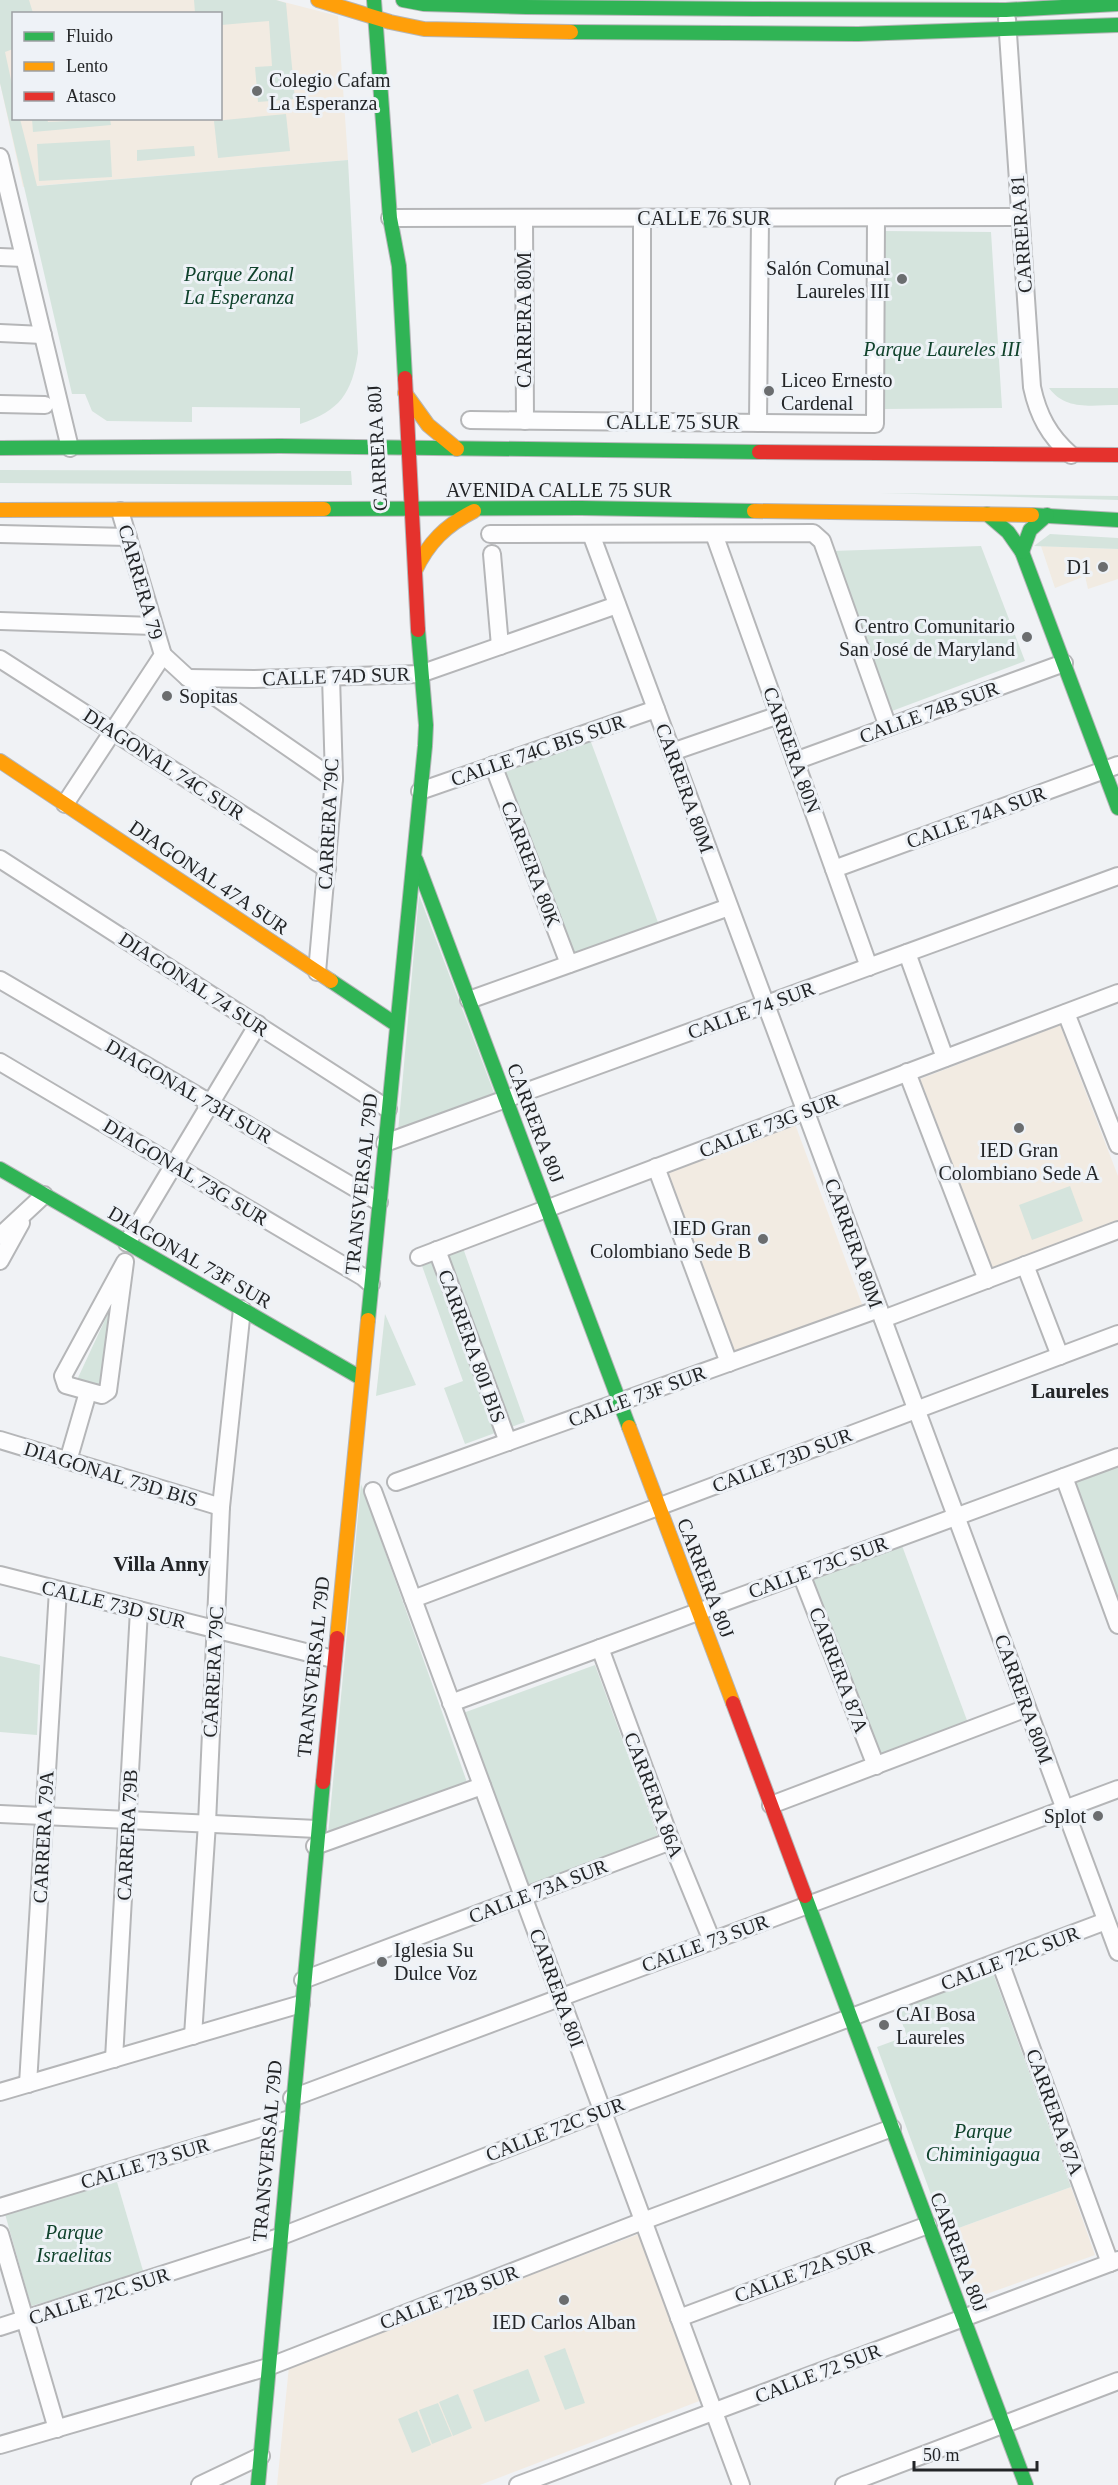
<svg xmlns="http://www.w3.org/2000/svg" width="1118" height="2485" font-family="'Times New Roman',serif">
	<rect width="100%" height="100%" fill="#f0f2f5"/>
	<path fill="#f1ebe2" d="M 1041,546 L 1118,549 L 1118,579 L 1088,589 L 1085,576 L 1055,588 Z"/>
	<g fill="#f2ebe2" fill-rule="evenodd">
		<path d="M 0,0 L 276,0 L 338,16 L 348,160 L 23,187 L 0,83 ZM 14,14 L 220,14 L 220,118 L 14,118 Z"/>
		<path d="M 1060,1025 L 1118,1176 L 1118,1222 L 993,1270 L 920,1079 Z"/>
		<path d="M 795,1124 L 863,1307 L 731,1354 L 664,1171 Z"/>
		<path d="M 1071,2187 L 1095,2255 L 970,2300 L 945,2233 Z"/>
		<path d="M 639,2234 L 702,2400 L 480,2485 L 277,2485 L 289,2366 Z"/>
	</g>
	<g fill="#d5e4dd">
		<path d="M 0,0 L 29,0 L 33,13 L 14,14 L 13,49 L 5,52 L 13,89 L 14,118 L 20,119 L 37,186 L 348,160 L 358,353 C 352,393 340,411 300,424 L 300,408 L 192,407 L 192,422 L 107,421 L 92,411 L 85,394 L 72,394 L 0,83 Z"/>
		<path d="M 194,0 L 276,0 L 286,3 L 295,99 L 258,102 L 255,67 L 272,66 L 269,21 L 221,25 L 220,14 L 195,13 Z"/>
		<path d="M 286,114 L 290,151 L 218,158 L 214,121 Z"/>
		<path d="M 32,119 L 47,119 L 48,122 L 110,119 L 111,125 L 33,132 Z"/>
		<path d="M 110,140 L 112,177 L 39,181 L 37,144 Z"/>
		<path d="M 194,146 L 195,156 L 137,161 L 137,150 Z"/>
		<path d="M 885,231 L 991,232 L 1002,408 L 884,409 Z"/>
		<path d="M 1049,388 L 1118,388 L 1118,405 C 1092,405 1066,411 1049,388 Z"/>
		<path d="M 0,470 L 351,471 L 352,485 L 0,483 Z"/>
		<path d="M 880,493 L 1118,496 L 1118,500 Z"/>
		<path d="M 1050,534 L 1118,538 L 1118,549 L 1034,546 Z"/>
		<path d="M 981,546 L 1025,661 L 892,711 L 832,551 Z"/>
		<path d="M 588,734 L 659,925 L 570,958 L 501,767 Z"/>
		<path d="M 419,895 L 496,1098 L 398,1132 Z"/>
		<path d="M 1070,1186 L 1083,1221 L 1032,1240 L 1019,1205 Z"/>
		<path d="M 463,1248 L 525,1422 L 465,1444 L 444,1388 L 463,1381 L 421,1263 Z"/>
		<path d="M 111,1307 L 101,1389 L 76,1382 Z"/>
		<path d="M 385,1314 L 416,1385 L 376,1396 Z"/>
		<path d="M 1118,1464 L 1118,1596 L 1113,1598 L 1070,1482 Z"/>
		<path d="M 361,1484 L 468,1785 L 328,1835 Z"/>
		<path d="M 901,1543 L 968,1723 L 877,1757 L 810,1577 Z"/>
		<path d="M 0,1656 L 40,1665 L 37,1735 L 0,1732 Z"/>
		<path d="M 595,1665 L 659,1839 L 527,1887 L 463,1713 Z"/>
		<path d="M 993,1973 L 1071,2187 L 945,2233 L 877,2047 L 907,2036 L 896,2007 Z"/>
		<path d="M 117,2182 L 144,2274 L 31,2306 L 5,2214 Z"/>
		<path d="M 565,2348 L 585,2403 L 565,2410 L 544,2356 Z"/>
		<path d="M 528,2369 L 540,2401 L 485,2422 L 473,2390 Z"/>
		<path d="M 458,2394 L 472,2428 L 453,2436 L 439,2402 Z"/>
		<path d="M 438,2403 L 452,2436 L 432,2444 L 419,2410 Z"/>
		<path d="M 417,2411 L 431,2445 L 412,2453 L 398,2419 Z"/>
	</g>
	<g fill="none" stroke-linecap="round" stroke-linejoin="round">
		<g stroke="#b5b6b8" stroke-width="20">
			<g id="street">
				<path d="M 1007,19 L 1032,387 C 1038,415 1049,436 1071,455"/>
				<path d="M 0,157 L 70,448"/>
				<path d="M 390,218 L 1019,217"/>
				<path d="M 524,218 L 525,421"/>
				<path d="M 642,218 L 642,422"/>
				<path d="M 0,257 L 24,258"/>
				<path d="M 0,333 L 43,335"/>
				<path d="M 0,404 L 45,405"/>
				<path d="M 470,420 L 875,424 L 876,218"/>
				<path d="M 758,423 L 760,218"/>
				<path d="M 0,534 L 128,537"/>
				<path d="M 490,534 L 813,533 L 822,541 L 888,727"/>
				<path d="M 591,534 L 1118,1952"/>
				<path d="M 714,534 L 869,967"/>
				<path d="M 492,554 L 500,646"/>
				<path d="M 0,621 L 154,626"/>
				<path d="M 163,655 L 188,678 L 334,779"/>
				<path d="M 0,659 L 327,869"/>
				<path d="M 188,678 L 254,679 L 420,674 L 617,605"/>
				<path d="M 672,752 L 779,715"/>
				<path d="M 795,761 L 1064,663"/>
				<path d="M 493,765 L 569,964"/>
				<path d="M 420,791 L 656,709"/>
				<path d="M 65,804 L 163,655 L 120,511"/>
				<path d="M 0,859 L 388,1109"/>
				<path d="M 834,869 L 1118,765"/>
				<path d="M 907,953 L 945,1058"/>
				<path d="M 317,972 L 334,779 L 331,676"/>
				<path d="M 0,980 L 379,1202"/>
				<path d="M 469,1000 L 729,907"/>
				<path d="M 1066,1013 L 1118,1145"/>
				<path d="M 0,1062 L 363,1277 L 371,1284"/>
				<path d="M 907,1072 L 987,1280"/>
				<path d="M 385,1143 L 1118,876"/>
				<path d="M 656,1167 L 729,1363"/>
				<path d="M 0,1236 L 44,1195"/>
				<path d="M 127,1243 L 258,1024"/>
				<path d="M 437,1250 L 508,1442"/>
				<path d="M 419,1257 L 1118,993"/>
				<path d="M 0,1261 L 21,1223"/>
				<path d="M 125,1262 L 108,1391 L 102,1395 L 66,1385 L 63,1376 Z"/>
				<path d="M 1025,1265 L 1060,1356"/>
				<path d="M 883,1319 L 1118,1230"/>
				<path d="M 0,1440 L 221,1507"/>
				<path d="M 68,1461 L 88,1392"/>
				<path d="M 1064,1477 L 1118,1625"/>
				<path d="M 396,1482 L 879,1309"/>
				<path d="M 373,1491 L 741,2485"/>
				<path d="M 801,1574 L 876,1766"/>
				<path d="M 0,1575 L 333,1659"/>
				<path d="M 413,1599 L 1118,1334"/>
				<path d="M 600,1648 L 671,1841 L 712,1941"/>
				<path d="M 451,1703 L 1118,1457"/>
				<path d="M 771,1805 L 1027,1708"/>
				<path d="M 0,1814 L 317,1829"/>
				<path d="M 315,1846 L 482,1786"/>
				<path d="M 1000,1962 L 1110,2263"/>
				<path d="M 303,1980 L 671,1841"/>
				<path d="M 193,2036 L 207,1823 L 221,1507 L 242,1309"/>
				<path d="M 114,2059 L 139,1610"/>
				<path d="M 28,2084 L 58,1590"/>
				<path d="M 0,2092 L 301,2004"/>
				<path d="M 292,2098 L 1118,1789"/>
				<path d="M 0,2207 L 290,2119"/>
				<path d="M 0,2234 L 57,2429"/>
				<path d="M 679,2318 L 928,2225"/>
				<path d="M 0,2327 L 279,2237 L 603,2111 L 1106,1921"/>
				<path d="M 0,2445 L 268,2367 L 643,2221 L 892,2128"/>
				<path d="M 200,2485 L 261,2456"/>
				<path d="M 518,2485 L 1118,2260"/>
				<path d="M 844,2485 L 1118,2381"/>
			</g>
		</g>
		<g stroke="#b5b6b8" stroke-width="16">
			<g id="fast">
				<path d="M 374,0 L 390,218 L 399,266 L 405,378"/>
				<path d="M 403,0 L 424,4 L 526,7 L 753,9 L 1006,10 L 1118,4"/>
				<path d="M 571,32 L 858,34 L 1118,25"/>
				<path d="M 0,448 L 280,446 L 759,452"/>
				<path d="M 324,509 L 581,508 L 754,511"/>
				<path d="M 987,514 L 1008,532 L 1022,552 L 1118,808"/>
				<path d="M 1032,515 L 1118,520"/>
				<path d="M 1022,552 L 1030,530 L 1047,515"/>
				<path d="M 416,860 L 629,1427"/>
				<path d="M 331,981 L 397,1025"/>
				<path d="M 0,1169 L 361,1378"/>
				<path d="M 368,1320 L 425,746 L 426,725 L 418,630"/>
				<path d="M 805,1896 L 1026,2485"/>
				<path d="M 258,2485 L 323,1782"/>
			</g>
		</g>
		<g stroke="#b5b6b8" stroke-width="16">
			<g id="slow">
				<path d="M 318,0 L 390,22 L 424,29 L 571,32"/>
				<path d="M 405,393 L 428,425 L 457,449"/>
				<path d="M 0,510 L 324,509"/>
				<path d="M 754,511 L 1032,515"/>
				<path d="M 415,571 C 428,543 446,525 474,511"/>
				<path d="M 0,761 L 331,981"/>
				<path d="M 629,1427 L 733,1703"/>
				<path d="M 337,1638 L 368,1320"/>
			</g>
		</g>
		<g stroke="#b5b6b8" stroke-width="16">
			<g id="jam">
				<path d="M 405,378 L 418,630"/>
				<path d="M 759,452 L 1118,455"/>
				<path d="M 733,1703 L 805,1896"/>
				<path d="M 323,1782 L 337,1638"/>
			</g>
		</g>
		<use href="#street" stroke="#fdfdfe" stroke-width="16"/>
		<use href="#fast" stroke="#30b455" stroke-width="14"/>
		<use href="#slow" stroke="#ff9f0a" stroke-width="14"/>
		<use href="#jam" stroke="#e5322d" stroke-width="14"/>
	</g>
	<g fill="#6b6d6f" stroke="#eef2f7" stroke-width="2">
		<circle cx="257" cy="91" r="6"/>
		<circle cx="902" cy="279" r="6"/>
		<circle cx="769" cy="391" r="6"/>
		<circle cx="1103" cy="567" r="6"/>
		<circle cx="1027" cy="637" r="6"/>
		<circle cx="167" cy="696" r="6"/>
		<circle cx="1019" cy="1128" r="6"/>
		<circle cx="763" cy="1239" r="6"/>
		<circle cx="1098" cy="1816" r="6"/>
		<circle cx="382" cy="1962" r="6"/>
		<circle cx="884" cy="2025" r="6"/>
		<circle cx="564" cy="2300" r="6"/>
	</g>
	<g text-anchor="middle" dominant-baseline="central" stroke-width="6" stroke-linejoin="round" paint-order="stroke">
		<g font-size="20" fill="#232527" stroke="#eef2f7" text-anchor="start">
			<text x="269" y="80">Colegio Cafam<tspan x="269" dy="23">La Esperanza</tspan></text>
			<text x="890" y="268" text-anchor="end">Salón Comunal<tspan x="890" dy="23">Laureles III</tspan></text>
			<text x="781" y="380">Liceo Ernesto<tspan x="781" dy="23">Cardenal</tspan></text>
			<text x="1091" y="567" text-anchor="end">D1</text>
			<text x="1015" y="626" text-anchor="end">Centro Comunitario<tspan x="1015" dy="23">San José de Maryland</tspan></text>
			<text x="179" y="696">Sopitas</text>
			<text x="1019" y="1150" text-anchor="middle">IED Gran<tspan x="1019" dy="23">Colombiano Sede A</tspan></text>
			<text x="751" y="1228" text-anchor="end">IED Gran<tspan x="751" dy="23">Colombiano Sede B</tspan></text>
			<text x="1086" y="1816" text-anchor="end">Splot</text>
			<text x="394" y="1950">Iglesia Su<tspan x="394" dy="23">Dulce Voz</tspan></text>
			<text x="896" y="2014">CAI Bosa<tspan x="896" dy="23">Laureles</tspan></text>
			<text x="564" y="2322" text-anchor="middle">IED Carlos Alban</text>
		</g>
		<g font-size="20" fill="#232527" stroke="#eef2f7">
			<text x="704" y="218">CALLE 76 SUR</text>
			<text transform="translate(1021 234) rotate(-94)">CARRERA 81</text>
			<text transform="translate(524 320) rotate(-90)">CARRERA 80M</text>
			<text x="673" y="422">CALLE 75 SUR</text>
			<text transform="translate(377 448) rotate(-93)">CARRERA 80J</text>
			<text x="559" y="490">AVENIDA CALLE 75 SUR</text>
			<text transform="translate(141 582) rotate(74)">CARRERA 79</text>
			<text transform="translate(336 676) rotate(-2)">CALLE 74D SUR</text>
			<text transform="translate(929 712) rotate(-20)">CALLE 74B SUR</text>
			<text transform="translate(538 750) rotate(-19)">CALLE 74C BIS SUR</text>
			<text transform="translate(792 750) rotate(70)">CARRERA 80N</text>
			<text transform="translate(164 764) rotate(33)">DIAGONAL 74C SUR</text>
			<text transform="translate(685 788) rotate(70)">CARRERA 80M</text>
			<text transform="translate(976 817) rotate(-20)">CALLE 74A SUR</text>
			<text transform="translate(328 824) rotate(-87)">CARRERA 79C</text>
			<text transform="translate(531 864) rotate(69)">CARRERA 80K</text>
			<text transform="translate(209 877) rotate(34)">DIAGONAL 47A SUR</text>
			<text transform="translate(194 984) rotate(33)">DIAGONAL 74 SUR</text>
			<text transform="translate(751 1010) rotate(-20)">CALLE 74 SUR</text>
			<text transform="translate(189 1091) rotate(30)">DIAGONAL 73H SUR</text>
			<text transform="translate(536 1123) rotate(69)">CARRERA 80J</text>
			<text transform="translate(769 1125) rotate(-21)">CALLE 73G SUR</text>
			<text transform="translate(186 1172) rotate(31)">DIAGONAL 73G SUR</text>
			<text transform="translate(361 1184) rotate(-84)">TRANSVERSAL 79D</text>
			<text transform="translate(854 1243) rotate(70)">CARRERA 80M</text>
			<text transform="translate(190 1257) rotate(30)">DIAGONAL 73F SUR</text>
			<text transform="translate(472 1346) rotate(70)">CARRERA 80I BIS</text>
			<text transform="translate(637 1396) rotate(-20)">CALLE 73F SUR</text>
			<text transform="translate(782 1460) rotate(-21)">CALLE 73D SUR</text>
			<text transform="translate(111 1474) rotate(17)">DIAGONAL 73D BIS</text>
			<text transform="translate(818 1567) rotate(-20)">CALLE 73C SUR</text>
			<text transform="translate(706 1578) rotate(69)">CARRERA 80J</text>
			<text transform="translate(114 1604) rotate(14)">CALLE 73D SUR</text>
			<text transform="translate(313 1667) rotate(-84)">TRANSVERSAL 79D</text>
			<text transform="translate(839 1670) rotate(69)">CARRERA 87A</text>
			<text transform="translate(213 1672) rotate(-87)">CARRERA 79C</text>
			<text transform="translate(1024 1699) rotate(70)">CARRERA 80M</text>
			<text transform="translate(654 1795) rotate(69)">CARRERA 86A</text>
			<text transform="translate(127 1835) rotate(-87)">CARRERA 79B</text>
			<text transform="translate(43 1837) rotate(-87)">CARRERA 79A</text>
			<text transform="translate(538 1891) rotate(-21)">CALLE 73A SUR</text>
			<text transform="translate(705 1943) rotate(-20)">CALLE 73 SUR</text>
			<text transform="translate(1010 1958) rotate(-21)">CALLE 72C SUR</text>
			<text transform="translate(557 1988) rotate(70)">CARRERA 80I</text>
			<text transform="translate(1055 2112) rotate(70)">CARRERA 87A</text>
			<text transform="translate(555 2129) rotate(-21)">CALLE 72C SUR</text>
			<text transform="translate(267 2151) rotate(-85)">TRANSVERSAL 79D</text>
			<text transform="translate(145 2163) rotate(-17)">CALLE 73 SUR</text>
			<text transform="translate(959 2252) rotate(69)">CARRERA 80J</text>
			<text transform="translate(804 2271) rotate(-20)">CALLE 72A SUR</text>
			<text transform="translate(99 2296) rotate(-18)">CALLE 72C SUR</text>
			<text transform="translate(449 2297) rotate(-21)">CALLE 72B SUR</text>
			<text transform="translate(818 2373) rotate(-21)">CALLE 72 SUR</text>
		</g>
		<g font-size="20" font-style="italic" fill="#0f422b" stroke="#eef2f7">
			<text x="239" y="274">Parque Zonal<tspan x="239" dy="23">La Esperanza</tspan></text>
			<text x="942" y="349">Parque Laureles III</text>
			<text x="983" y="2131">Parque<tspan x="983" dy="23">Chiminigagua</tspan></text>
			<text x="74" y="2232">Parque<tspan x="74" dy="23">Israelitas</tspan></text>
		</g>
		<g font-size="21" font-weight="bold" fill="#232527" stroke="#eef2f7">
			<text x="1070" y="1391">Laureles</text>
			<text x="161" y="1564">Villa Anny</text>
		</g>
	</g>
	<rect x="12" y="12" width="210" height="108" fill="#eef2f7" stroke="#9da0a4" stroke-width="1.5"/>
	<rect x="24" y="32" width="30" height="9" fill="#30b455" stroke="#9da0a4" stroke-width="1.5"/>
	<text x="66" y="42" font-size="18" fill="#232527">Fluido</text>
	<rect x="24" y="62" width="30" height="9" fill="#ff9f0a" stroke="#9da0a4" stroke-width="1.5"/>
	<text x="66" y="72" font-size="18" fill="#232527">Lento</text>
	<rect x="24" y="92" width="30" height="9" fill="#e5322d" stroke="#9da0a4" stroke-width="1.5"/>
	<text x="66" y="102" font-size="18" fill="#232527">Atasco</text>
	<path d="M914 2461v9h123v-9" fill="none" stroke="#232527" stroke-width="3"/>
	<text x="923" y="2461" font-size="18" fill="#232527" stroke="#eef2f7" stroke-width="4.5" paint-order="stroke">50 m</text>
</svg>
